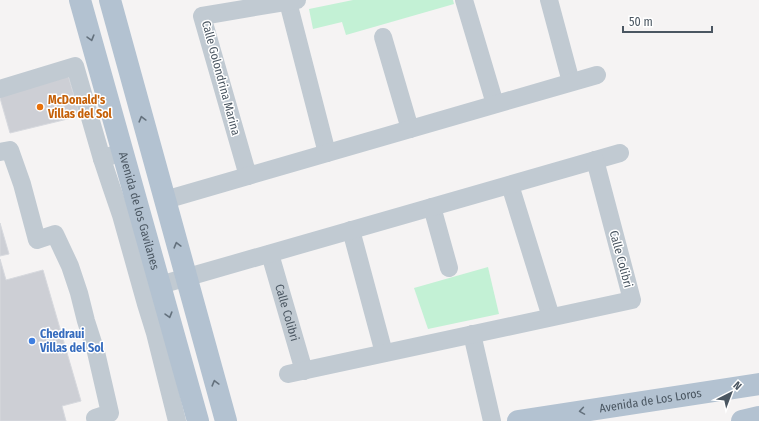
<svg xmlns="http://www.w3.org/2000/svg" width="759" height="421" font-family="'Fira Sans Condensed',sans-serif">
	<rect width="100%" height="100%" fill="#f5f3f3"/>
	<g fill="#c3f1d5">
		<path d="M 353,0 L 453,0 L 454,4 L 346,35 L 342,22 L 313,29 L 309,9 Z"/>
		<path d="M 488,267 L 499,314 L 428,329 L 414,288 Z"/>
	</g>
	<g fill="#cdcfd5" stroke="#d7d9de">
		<path d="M 68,75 L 80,116 L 10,133 L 0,98 L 0,93 Z"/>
		<path d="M 0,223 L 9,254 L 0,256 Z"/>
		<path d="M 0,259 L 6,280 L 43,270 L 81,401 L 62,406 L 66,421 L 0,421 Z"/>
	</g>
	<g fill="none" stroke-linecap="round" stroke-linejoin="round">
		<g stroke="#c1cad2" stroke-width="18">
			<path d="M 464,0 L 495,104"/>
			<path d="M 549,0 L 571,82"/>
			<path d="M 288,2 L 327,153"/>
			<path d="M 383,37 L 410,129"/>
			<path d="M 0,89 L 75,66 L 102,159 L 113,155"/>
			<path d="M 0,152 L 10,150 L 22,184 L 37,240 L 55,234 L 70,266 L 79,293 L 86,321 L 96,352 L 110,413 L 95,418 L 96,421"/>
			<path d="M 102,159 L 111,186 L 121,215 L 146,304 L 155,333 L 177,421"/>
			<path d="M 248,176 L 202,16 L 297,0"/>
			<path d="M 510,185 L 551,317"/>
			<path d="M 165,200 L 597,75"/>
			<path d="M 432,207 L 449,268"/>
			<path d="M 351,230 L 384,353"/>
			<path id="s1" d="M 270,254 L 304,371"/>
			<path d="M 160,285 L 620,153"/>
			<path d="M 472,334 L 492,421"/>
			<path d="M 288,374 L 632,300 L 595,160"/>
		</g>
		<g stroke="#b3c2d1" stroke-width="22">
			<path id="s2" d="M 80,0 L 198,421"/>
			<path d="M 110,0 L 226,421"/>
			<path id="s3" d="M 518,421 L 759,384"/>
			<path d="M 742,421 L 759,417"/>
		</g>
	</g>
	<defs><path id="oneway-chevron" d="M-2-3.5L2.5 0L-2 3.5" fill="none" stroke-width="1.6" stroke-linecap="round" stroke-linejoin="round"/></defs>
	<g stroke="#64717d">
		<use href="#oneway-chevron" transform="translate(91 38) rotate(74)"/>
		<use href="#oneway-chevron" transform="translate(142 119) rotate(-105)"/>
		<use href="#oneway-chevron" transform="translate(177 245) rotate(-105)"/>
		<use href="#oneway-chevron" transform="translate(169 315) rotate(74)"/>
		<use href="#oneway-chevron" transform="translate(215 383) rotate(-105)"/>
		<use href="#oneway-chevron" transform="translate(582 411) rotate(171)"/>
	</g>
	<circle fill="#e8710a" stroke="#fff" stroke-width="1.5" cx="40" cy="107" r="4"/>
	<circle fill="#3f7fe0" stroke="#fff" stroke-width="1.5" cx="32" cy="341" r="4"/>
	<g text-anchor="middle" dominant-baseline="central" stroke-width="3" stroke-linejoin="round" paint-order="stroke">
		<g font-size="12" fill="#4a5661" stroke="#fff">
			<text transform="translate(221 78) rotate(75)">Calle Golondrina Marina</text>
			<text stroke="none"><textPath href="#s2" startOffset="219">Avenida de los Gavilanes</textPath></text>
			<text transform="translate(621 259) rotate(75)">Calle Colibri</text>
			<text stroke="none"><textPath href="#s1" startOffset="61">Calle Colibri</textPath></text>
			<text stroke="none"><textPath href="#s3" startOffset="134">Avenida de Los Loros</textPath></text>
		</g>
		<g font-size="12" font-weight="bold" fill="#c56008" stroke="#fff" text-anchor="start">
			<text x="48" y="100">McDonald's<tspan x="48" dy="14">Villas del Sol</tspan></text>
		</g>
		<g font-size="12" font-weight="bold" fill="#366cbe" stroke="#fff" text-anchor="start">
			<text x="40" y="334">Chedraui<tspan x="40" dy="14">Villas del Sol</tspan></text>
		</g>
	</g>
	<g transform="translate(731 393) rotate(42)" stroke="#ffffff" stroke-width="3" paint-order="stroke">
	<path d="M0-3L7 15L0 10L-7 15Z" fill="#4a5661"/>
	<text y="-6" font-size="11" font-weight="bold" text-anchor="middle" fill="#4a5661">N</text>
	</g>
	<path d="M623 26v6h89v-6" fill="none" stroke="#4a5661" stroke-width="2"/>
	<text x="629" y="26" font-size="12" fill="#4a5661" stroke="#ffffff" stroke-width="3" paint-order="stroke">50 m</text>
</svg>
